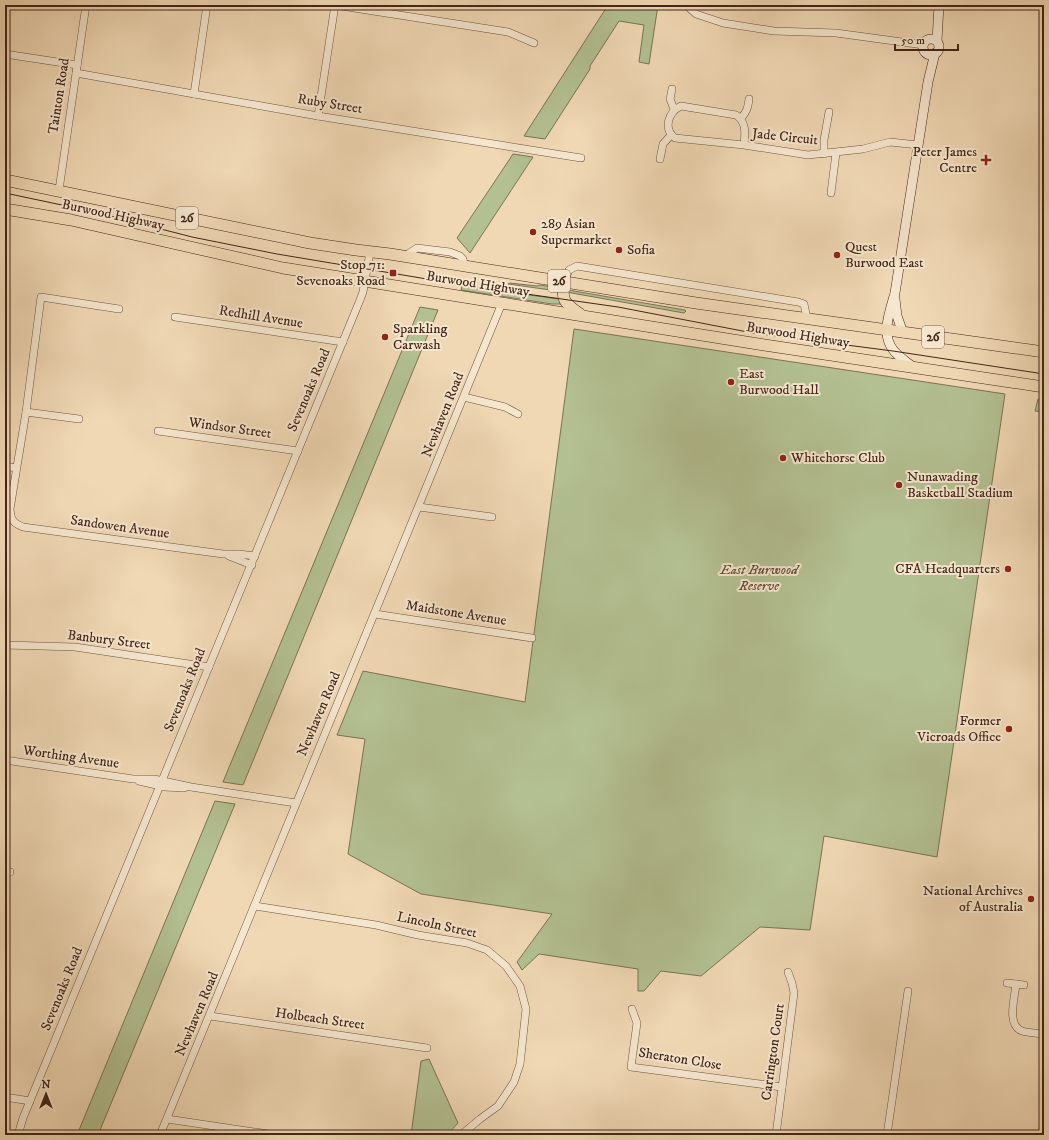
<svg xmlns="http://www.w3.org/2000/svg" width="1049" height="1140" font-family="'IM FELL DW Pica',serif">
	<rect width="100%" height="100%" fill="#f0d8b4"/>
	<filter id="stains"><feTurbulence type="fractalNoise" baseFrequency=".005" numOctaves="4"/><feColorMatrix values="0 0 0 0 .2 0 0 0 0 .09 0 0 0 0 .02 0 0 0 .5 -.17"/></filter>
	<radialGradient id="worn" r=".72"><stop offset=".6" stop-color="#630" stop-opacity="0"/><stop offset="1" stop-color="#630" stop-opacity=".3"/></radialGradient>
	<g fill="#b3c092" stroke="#7c7255">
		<path d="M 608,5 L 658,5 L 649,64 L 639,62 L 644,25 L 619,21 L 590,66 L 590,69 L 545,139 L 524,136 Z"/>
		<path d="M 513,154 L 533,157 L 470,253 L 457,238 Z"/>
		<path d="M 510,283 L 537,286 L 540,285 L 558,288 L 558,291 L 508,284 Z"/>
		<path d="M 462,286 L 559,299 L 561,304 L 552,304 L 461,290 Z"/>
		<path d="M 568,290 L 685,310 L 686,311 L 684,313 L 566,292 Z"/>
		<path d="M 420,307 L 438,310 L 243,785 L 223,782 Z"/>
		<path d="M 574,329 L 1005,394 L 937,857 L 824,836 L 810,930 L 760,927 L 701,976 L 661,971 L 644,991 L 638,991 L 638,969 L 539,954 L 522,970 L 517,962 L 552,914 L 421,894 L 348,854 L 365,739 L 337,735 L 363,671 L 525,702 Z"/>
		<path d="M 1038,399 L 1044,399 L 1044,412 L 1035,411 Z"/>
		<path d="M 215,801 L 235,804 L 98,1135 L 77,1135 Z"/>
		<path d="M 429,1059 L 458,1123 L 447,1135 L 411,1135 L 421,1061 Z"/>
	</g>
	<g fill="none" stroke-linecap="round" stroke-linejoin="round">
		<g stroke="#6f523f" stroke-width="8">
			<g id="minor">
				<path d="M 335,5 L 508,32 L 534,43"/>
				<path d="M 686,5 L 696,14 L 723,23 L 774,31 L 836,33 L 924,45"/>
				<path d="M 5,54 L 77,65"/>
				<path d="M 76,73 L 318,116 L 581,158"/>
				<path d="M 672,89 L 670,99 L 674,109"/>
				<path d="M 194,94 L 207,5"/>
				<path d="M 318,116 L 335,5"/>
				<path d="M 741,118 C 747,112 748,107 749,99"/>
				<path d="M 744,145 C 745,134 747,122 736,115 L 681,106 C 668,112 663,129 675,138 L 744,145 L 808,155 L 863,149 L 890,142 L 918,145"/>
				<path d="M 824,154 L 824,140 L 829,112"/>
				<path d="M 660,159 L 663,144 L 671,135"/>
				<path d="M 59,190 L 86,5"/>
				<path d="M 831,193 L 836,153"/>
				<path d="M 405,256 L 417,248 L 450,252 L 460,256 L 463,259 L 464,266"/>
				<path d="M 564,282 L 569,270 L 577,266 L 798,302 L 804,304 L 807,319"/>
				<path d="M 119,309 L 41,297 L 26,412 L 10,509 C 11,520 13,523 23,527 L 223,554 L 239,554 L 255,556"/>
				<path d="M 175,317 L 343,342"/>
				<path d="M 464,397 L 505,407 L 518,414"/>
				<path d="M 26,412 L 79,419"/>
				<path d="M 158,431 L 298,451"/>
				<path d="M 5,466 L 16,468"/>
				<path d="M 419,507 L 492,517"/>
				<path d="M 229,556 L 252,565"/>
				<path d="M 375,614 L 532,638"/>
				<path d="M 5,645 L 75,647 L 209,667"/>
				<path d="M 5,760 L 133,779 L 154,779 L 191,787 L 296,803"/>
				<path d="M 139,781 L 165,787 L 184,788"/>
				<path d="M 5,871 L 10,872"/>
				<path d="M 255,906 L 376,925 L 418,935 L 467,943 L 487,950 L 506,966 L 520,986 L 526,1009 L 520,1064 L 514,1082 L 498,1106 L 480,1119 L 461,1135"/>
				<path d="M 1007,983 L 1024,985"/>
				<path d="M 1016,984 C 1015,997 1006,1025 1022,1031 C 1028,1033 1037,1033 1044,1034"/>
				<path d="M 632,1009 L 637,1023 L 631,1067 L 782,1087"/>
				<path d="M 210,1016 L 427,1048"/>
				<path d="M 5,1097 L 30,1101"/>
				<path d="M 167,1119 L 275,1135"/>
				<path d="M 18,1135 L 23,1118 L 360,300 L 363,292 L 370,252"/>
				<path d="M 160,1135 L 502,303"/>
				<path d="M 776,1135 L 794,993 L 792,983 L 788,972"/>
				<path d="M 887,1135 L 908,991"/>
			</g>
		</g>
		<g stroke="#442518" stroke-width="10">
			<g id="secondary">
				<circle cx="931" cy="47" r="8"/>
				<path d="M 937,41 L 939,5"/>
				<path d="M 895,299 L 897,316 L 903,333"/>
				<path d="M 913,367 C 907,362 899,357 894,351 C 880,335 890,311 895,293 L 928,82 L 935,53"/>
			</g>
		</g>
		<g stroke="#442518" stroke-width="12">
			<g id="trunk">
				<path d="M 5,180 L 310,243 L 356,250 L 390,254 L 696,303 L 1044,352"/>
				<path d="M 5,209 L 71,220 L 283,268 L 758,344 L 1044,387"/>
				<path d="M 564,282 C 561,301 565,303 580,314"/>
			</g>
		</g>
		<use href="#minor" stroke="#f5e6ce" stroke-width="7"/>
		<use href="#secondary" stroke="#f5e6ce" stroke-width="9"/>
		<use href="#trunk" stroke="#f0d8b4" stroke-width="11"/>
		<path stroke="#442518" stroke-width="1" d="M 5,193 L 95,212 L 192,237 L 277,254 L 463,285 L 618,307 L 753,333 L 893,351 L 1044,374"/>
	</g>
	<g fill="#8f2418" stroke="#f5e6ce" stroke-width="1.5">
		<path d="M984 154h4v4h4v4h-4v4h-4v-4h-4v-4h4z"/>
		<circle cx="533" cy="232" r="4"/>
		<circle cx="619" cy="250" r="4"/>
		<circle cx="837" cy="255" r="4"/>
		<rect x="389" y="269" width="8" height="8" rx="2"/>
		<circle cx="385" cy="337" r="4"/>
		<circle cx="731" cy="382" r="4"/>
		<circle cx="783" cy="458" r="4"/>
		<circle cx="899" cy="485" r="4"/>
		<circle cx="1008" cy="569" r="4"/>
		<circle cx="1009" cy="729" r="4"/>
		<circle cx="1031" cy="899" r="4"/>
	</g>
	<g text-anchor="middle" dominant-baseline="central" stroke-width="4" stroke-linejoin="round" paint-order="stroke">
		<g fill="#f5e6ce" stroke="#795f4f" stroke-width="1">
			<rect x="176" y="207" width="22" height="22" rx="3"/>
			<rect x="548" y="270" width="22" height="22" rx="3"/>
			<rect x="922" y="326" width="22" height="22" rx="3"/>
		</g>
		<g font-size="13" font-weight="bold" fill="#442518">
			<text x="187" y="218">26</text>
			<text x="559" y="281">26</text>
			<text x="933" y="337">26</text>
		</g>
		<g font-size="14" fill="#442518" stroke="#f5e6ce">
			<text transform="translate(59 96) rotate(-81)">Tainton Road</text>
			<text transform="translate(330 104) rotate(9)">Ruby Street</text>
			<text transform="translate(785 137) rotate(6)">Jade Circuit</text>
			<text transform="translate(113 215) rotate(12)">Burwood Highway</text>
			<text transform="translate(478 284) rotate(9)">Burwood Highway</text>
			<text transform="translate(261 317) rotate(9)">Redhill Avenue</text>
			<text transform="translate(798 335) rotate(9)">Burwood Highway</text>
			<text transform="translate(309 390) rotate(-67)">Sevenoaks Road</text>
			<text transform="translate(443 415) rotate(-68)">Newhaven Road</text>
			<text transform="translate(230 428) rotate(8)">Windsor Street</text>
			<text transform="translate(120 527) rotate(8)">Sandowen Avenue</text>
			<text transform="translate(456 613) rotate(9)">Maidstone Avenue</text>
			<text transform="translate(109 640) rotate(7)">Banbury Street</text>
			<text transform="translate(185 690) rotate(-68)">Sevenoaks Road</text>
			<text transform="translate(319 714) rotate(-67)">Newhaven Road</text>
			<text transform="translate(71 757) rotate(8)">Worthing Avenue</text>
			<text transform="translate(437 925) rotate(12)">Lincoln Street</text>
			<text transform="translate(62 989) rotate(-68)">Sevenoaks Road</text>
			<text transform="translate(197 1014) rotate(-67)">Newhaven Road</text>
			<text transform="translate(320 1019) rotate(8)">Holbeach Street</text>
			<text transform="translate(773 1052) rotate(-82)">Carrington Court</text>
			<text transform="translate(680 1059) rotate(9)">Sheraton Close</text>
		</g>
		<g font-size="14" fill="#442518" stroke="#f5e6ce" text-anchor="start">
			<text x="977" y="152" text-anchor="end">Peter James<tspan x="977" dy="16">Centre</tspan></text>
			<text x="541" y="224">289 Asian<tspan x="541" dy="16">Supermarket</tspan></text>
			<text x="845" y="247">Quest<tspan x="845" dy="16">Burwood East</tspan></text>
			<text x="627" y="250">Sofia</text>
			<text x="385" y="265" text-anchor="end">Stop 71:<tspan x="385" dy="16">Sevenoaks Road</tspan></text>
			<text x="393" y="329">Sparkling<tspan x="393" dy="16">Carwash</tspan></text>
			<text x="739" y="374">East<tspan x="739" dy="16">Burwood Hall</tspan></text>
			<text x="791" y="458">Whitehorse Club</text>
			<text x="907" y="477">Nunawading<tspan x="907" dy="16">Basketball Stadium</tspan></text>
			<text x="1000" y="569" text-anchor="end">CFA Headquarters</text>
			<text x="1001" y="721" text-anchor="end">Former<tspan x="1001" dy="16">Vicroads Office</tspan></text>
			<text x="1023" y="891" text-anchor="end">National Archives<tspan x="1023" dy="16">of Australia</tspan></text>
		</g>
		<g font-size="14" font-style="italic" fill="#604c36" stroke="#f5e6ce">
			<text x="759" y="570">East Burwood<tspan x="759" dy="16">Reserve</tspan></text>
		</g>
	</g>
	<rect width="1049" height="1140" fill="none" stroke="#f0d8b4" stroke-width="20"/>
	<rect x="6" y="6" width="1037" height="1128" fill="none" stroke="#442518" stroke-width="2"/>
	<rect x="10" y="10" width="1029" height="1120" fill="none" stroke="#442518"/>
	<g transform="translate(46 1094)" stroke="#f5e6ce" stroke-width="3" paint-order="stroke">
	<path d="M0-3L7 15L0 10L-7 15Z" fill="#442518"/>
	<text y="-6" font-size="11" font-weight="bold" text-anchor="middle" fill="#442518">N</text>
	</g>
	<path d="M895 44v6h63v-6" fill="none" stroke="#442518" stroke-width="2"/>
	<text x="901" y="44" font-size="12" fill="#442518" stroke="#f5e6ce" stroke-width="3" paint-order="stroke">50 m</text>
	<rect width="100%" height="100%" filter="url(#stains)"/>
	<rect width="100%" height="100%" fill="url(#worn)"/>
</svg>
